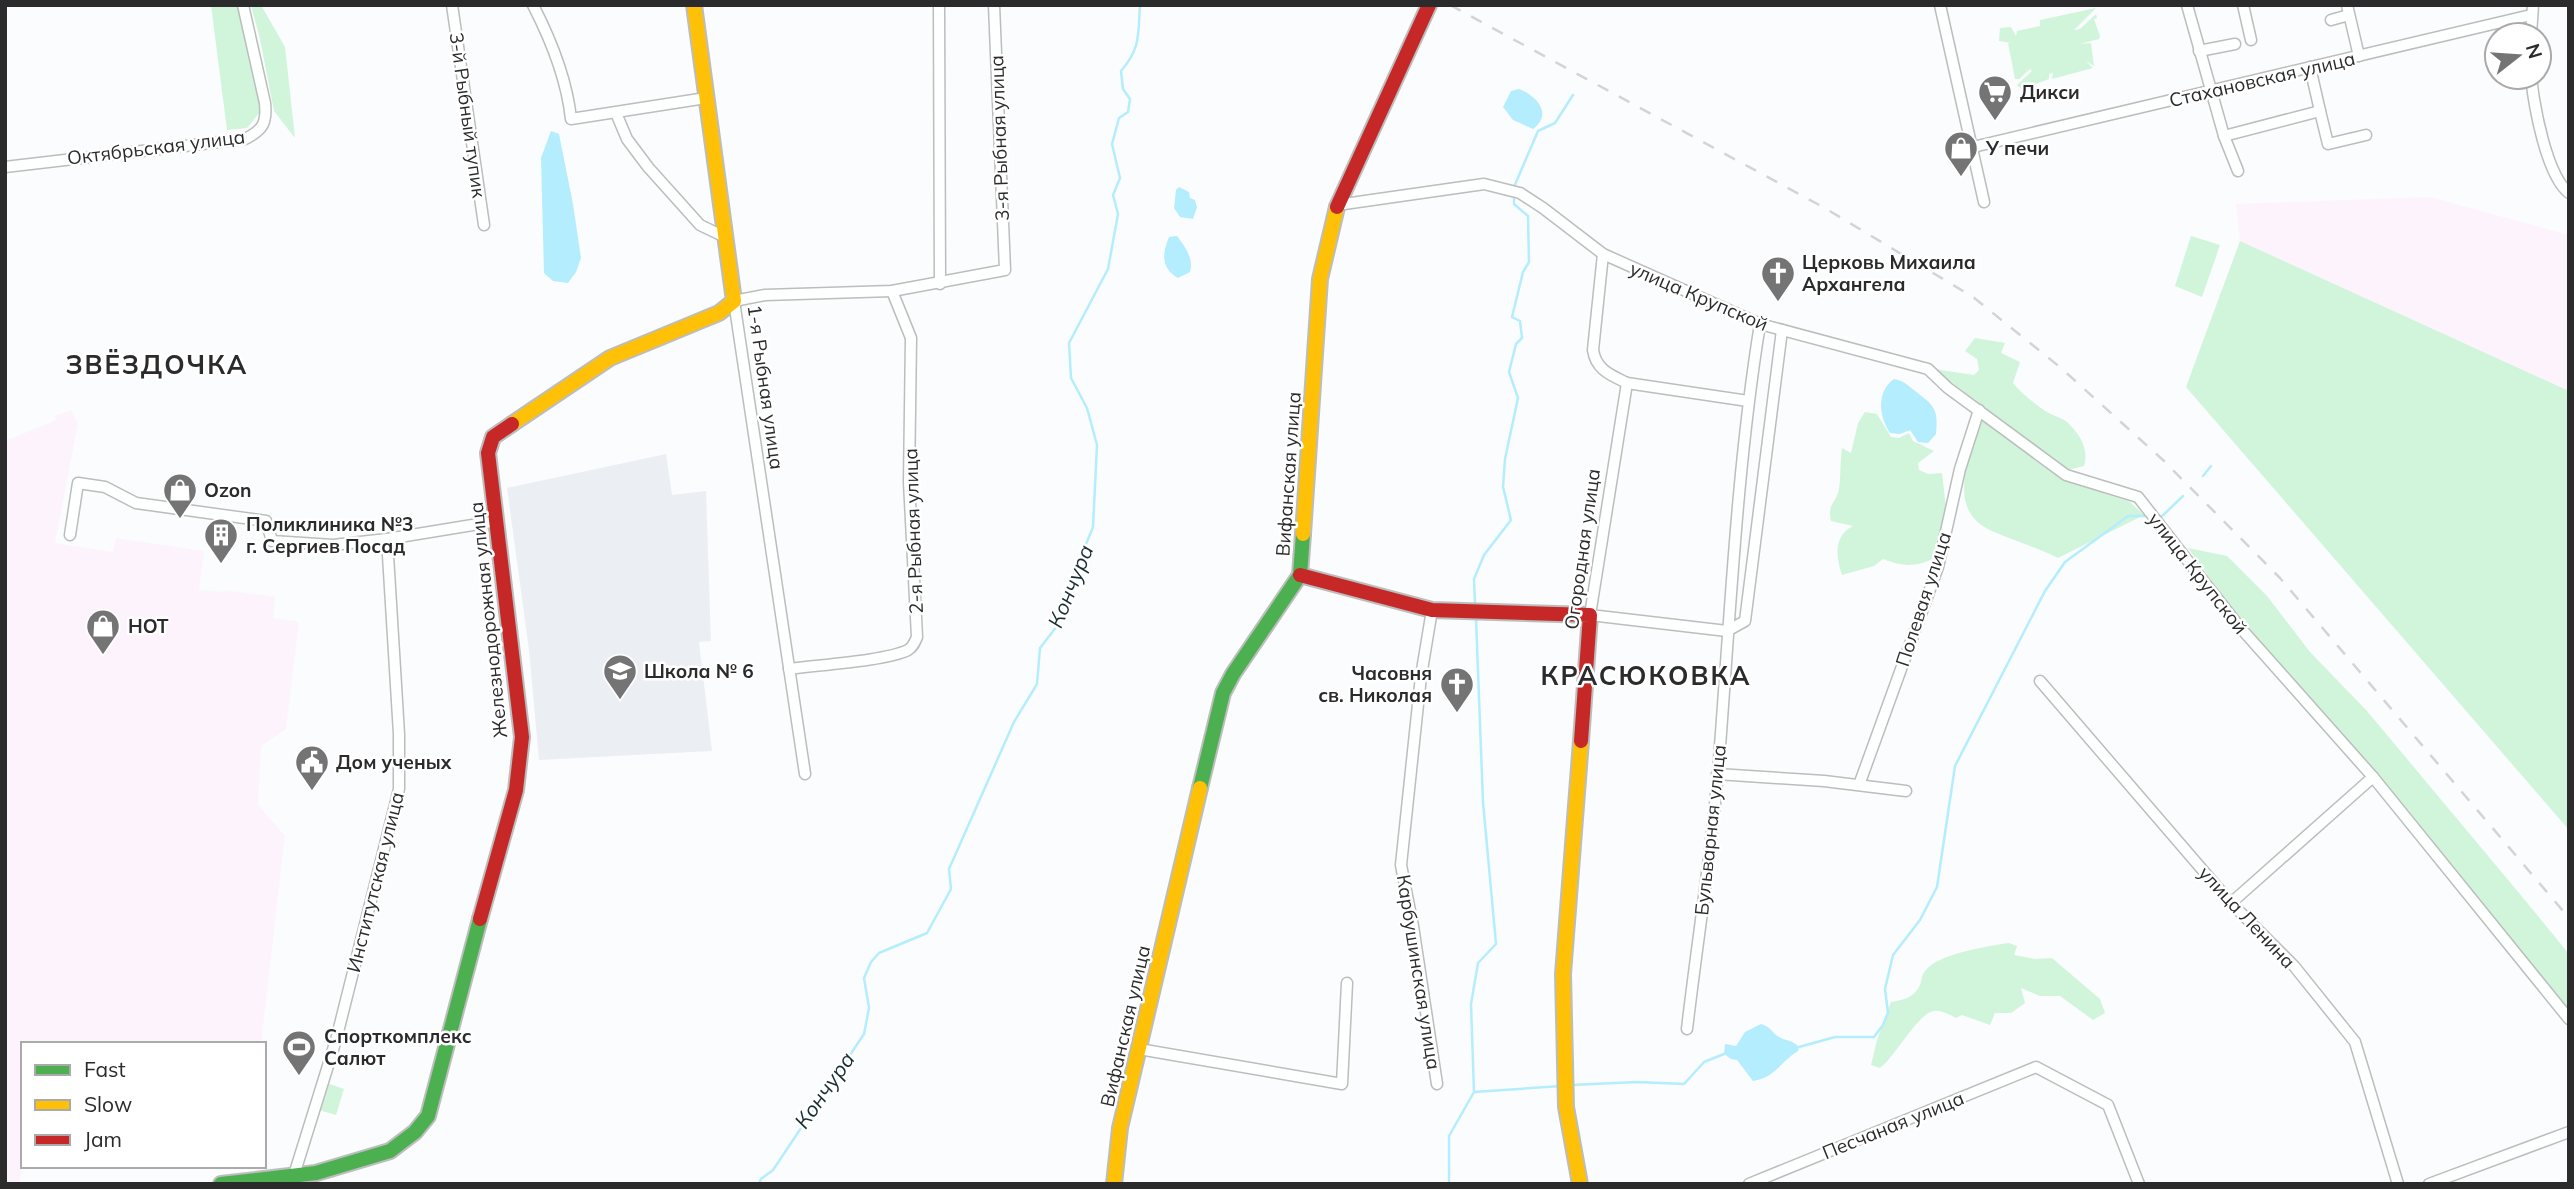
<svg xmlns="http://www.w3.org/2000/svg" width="2574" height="1189" font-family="Mulish,sans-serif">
	<rect width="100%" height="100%" fill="#fbfcfd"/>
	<g fill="#fdf3fc">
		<path d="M 2430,197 L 2569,235 L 2569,391 L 2240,241 L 2236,204 Z"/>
		<path d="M 71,410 L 78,424 L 55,543 L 113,552 L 116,538 L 204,551 L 199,590 L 223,592 L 224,590 L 275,597 L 273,618 L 299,622 L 286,729 L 261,746 L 258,805 L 285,836 L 261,1044 L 23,1044 L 23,1163 L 19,1184 L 5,1184 L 5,441 L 56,420 L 55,416 Z"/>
	</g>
	<path fill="#ebeff4" d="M 666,454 L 672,495 L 706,491 L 711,641 L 699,642 L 712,751 L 539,760 L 529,650 L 507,488 Z"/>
	<g fill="#d0f5da">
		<path d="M 211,5 L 239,6 L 255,75 L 260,112 L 247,128 L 227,130 Z"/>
		<path d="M 251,5 L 261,5 L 285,47 L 295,138 L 274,111 L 260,39 Z"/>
		<path d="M 2096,8 L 2074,30 L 2080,29 L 2096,14 L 2097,18 L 2094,19 L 2100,36 L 2099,39 L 2080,44 L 2091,43 L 2094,66 L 2086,61 L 2093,68 L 2052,79 L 2053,73 L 2049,74 L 2049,79 L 2022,89 L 2017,85 L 2032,71 L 2030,69 L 2019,79 L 2015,79 L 2008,43 L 2012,43 L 1999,41 L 2000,28 L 2011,27 L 2016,36 L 2017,31 L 2040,26 L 2040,20 Z"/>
		<path d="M 2191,236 L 2220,245 L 2202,297 L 2175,286 Z"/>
		<path d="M 2240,241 L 2569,391 L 2569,830 L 2186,387 Z"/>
		<path d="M 1975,338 L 2005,343 L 2001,353 L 2020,362 L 2013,383 C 2022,394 2035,404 2047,412 C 2053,416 2061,417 2067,422 C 2080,434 2089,449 2084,466 L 2068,470 L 1934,369 L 1974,375 L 1979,370 L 1977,359 L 1965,351 Z"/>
		<path d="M 1865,412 L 1877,414 L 1891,437 L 1899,438 L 1909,433 L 1913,441 L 1934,451 L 1918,463 L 1919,470 L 1928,474 L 1942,473 L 1946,508 L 1935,558 C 1916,567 1903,567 1883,559 L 1874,566 L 1842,575 C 1836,557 1833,536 1853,526 L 1831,521 C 1827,502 1837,503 1839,489 C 1841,476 1840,461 1842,448 L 1851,453 L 1858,423 Z"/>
		<path d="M 1981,420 L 2079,485 L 2130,502 L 2144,515 L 2058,558 C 2036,547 2014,541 1992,531 C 1944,510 1970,456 1981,420 Z"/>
		<path d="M 2188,548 L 2227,556 L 2267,596 L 2310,652 L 2367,711 L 2519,893 L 2569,954 L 2569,1012 L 2244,624 Z"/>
		<path d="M 2009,943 L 2017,946 L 2014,955 L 2035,959 L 2052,958 L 2100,999 L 2105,1013 L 2093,1020 L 2060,996 L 2040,996 L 2021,988 L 2025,1003 L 2011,1013 L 1995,1013 L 1990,1025 L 1962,1015 L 1956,1018 C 1950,1015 1941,1010 1934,1011 C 1919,1012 1895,1057 1880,1068 L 1871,1065 L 1877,1040 L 1891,1002 C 1903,1000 1913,998 1919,987 C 1922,982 1921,975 1925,971 C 1937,954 1988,946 2009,943 Z"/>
		<path d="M 327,1083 L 344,1089 L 336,1115 L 319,1110 Z"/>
	</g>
	<g fill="#b4edfd">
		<path d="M 1519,89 C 1537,96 1553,114 1533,129 L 1513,120 L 1503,107 L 1511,91 Z"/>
		<path d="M 551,131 L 559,134 L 573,204 L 581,258 L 576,272 L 568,283 L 553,281 L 544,273 L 541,158 Z"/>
		<path d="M 1179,187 L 1189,192 L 1190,198 L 1195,200 L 1197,207 L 1193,219 L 1180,217 L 1174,208 L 1176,190 Z"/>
		<path d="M 1177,236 C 1185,247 1194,258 1190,272 L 1178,278 C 1161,268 1162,254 1169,237 Z"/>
		<path d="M 1894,379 C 1904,381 1906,384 1914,390 C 1933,405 1939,408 1936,434 L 1928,443 L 1918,442 L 1910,430 L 1900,434 L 1890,433 C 1879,416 1876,392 1894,379 Z"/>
		<path d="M 1761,1024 C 1770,1027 1770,1029 1776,1035 C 1783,1041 1792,1039 1799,1047 L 1798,1051 C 1779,1063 1776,1077 1753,1081 L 1737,1060 L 1731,1059 L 1724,1054 L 1725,1044 L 1736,1046 L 1745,1032 Z"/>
	</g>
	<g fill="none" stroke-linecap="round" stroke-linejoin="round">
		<g stroke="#b4edfd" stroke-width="2.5">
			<path d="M 1514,187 L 1538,131 L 1555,123 L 1573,95"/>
			<path d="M 2203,476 L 2211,466"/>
			<path d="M 2161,517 L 2183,496"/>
			<path d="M 1475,603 L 1474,579 L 1484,555 L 1511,520 L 1503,487 L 1505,459 L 1518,398 L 1509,372 L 1516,344 L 1522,338 L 1520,321 L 1512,317 L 1523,272 L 1529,262 L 1528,216 L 1514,204 L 1514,199"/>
			<path d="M 1799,1047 L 1835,1037 L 1874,1037 L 1883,1025 L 1888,1013 L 1885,989 L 1893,955 L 1920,920 L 1937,887 L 1955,766 L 2045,591 L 2065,562 L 2128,516 L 2145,516 L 2151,519"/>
			<path d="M 1571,1085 L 1637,1082 L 1684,1084 L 1704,1062 L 1724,1054"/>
			<path d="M 1474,1092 L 1471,1004 L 1478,963 L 1496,944 L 1483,802 L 1476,619"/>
			<path d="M 759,1184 L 761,1179 L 773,1170 L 864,1034 L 869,1008 L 864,978 L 871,962 L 879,953 L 927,933 L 951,889 L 949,869 L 1014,722 L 1037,684 L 1040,648 L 1057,626 L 1065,596 L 1093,527 L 1097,445 L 1087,408 L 1071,378 L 1069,343 L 1108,269 L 1118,214 L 1113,195 L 1120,178 L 1112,144 L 1119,118 L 1128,112 L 1130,99 L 1123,89 L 1121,71 C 1141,48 1138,34 1140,5"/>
			<path d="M 1449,1184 L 1449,1136 L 1474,1092 L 1561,1086"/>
		</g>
		<g stroke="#bcbdbd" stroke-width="13">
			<g id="street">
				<path d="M 452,5 L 484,225"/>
				<path d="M 533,5 C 551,40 567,80 571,119 L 706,98"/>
				<path d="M 939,5 L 940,284"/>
				<path d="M 1940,5 L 1984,202"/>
				<path d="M 2187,5 L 2224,136 L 2320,111 L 2310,67"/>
				<path d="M 2243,5 L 2251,40"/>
				<path d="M 2347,5 L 2359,56"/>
				<path d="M 2331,20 L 2349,15"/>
				<path d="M 2531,35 L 2533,5"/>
				<path d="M 2199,51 L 2235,44"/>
				<path d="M 2531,77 C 2534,105 2546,175 2569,193"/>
				<path d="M 2320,111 L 2328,144 L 2366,135"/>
				<path d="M 616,113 L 627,139 L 648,167 L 700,225 L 725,237"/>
				<path d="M 2224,136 L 2238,171"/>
				<path d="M 1973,147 L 2531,15"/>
				<path d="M 5,167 L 245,139 C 263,130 267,123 265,103 L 243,5"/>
				<path d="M 1337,205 L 1484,184 L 1520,193 L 1543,208 L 1603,254 L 1760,324 L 1928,369 L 1948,388 L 2066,475 L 2138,497 L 2238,625 L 2373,777 L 2569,1019"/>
				<path d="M 1603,254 L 1593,350 C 1596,370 1611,375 1627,383 L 1590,615 L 1727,631 L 1745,621 L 1782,330"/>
				<path d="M 1627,383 L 1748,401"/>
				<path d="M 70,535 L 78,483 L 105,487 L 136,503 L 266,521 L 272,541 L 333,545 L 387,539 L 497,521"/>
				<path d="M 1432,610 L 1421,676 L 1401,865 L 1413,926 L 1437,1084"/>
				<path d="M 789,669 C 816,665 886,661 908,650 C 913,647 915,642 917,637 L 909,482 L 911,338 L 892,291"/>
				<path d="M 2040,681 L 2231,903 L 2294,966 L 2355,1042 L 2398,1184"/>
				<path d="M 805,774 L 734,301 L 765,295 L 892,291 L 1005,270 L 994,5"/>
				<path d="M 1717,774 L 1824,781 L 1906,791"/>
				<path d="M 1859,785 L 1938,567 L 1960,469 L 1979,410"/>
				<path d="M 2231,903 L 2373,777"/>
				<path d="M 1687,1029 C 1697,943 1711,857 1718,772 C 1730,622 1736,472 1760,324"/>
				<path d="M 1139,1049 L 1342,1084 L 1347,983"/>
				<path d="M 294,1175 L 336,1040 L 399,789 L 399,734 L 387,539"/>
				<path d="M 1749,1184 L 2036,1067 L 2108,1105 L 2139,1184"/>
				<path d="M 2429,1184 L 2569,1132"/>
			</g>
		</g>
		<g stroke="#bcbdbd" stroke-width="18">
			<g id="fast">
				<path d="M 1200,788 L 1223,693 L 1233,674 L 1300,575 L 1303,534"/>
				<path d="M 221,1184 L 316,1173 L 390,1151 L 415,1132 L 428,1116 L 480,919"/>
			</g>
		</g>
		<g stroke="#bcbdbd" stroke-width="18">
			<g id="slow">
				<path d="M 512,424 L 610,358 L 719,313 L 734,301 L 694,5"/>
				<path d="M 1303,534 L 1320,279 L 1337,207"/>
				<path d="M 1114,1184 L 1120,1128 L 1200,788"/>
				<path d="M 1580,1184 L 1566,1107 L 1563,974 L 1581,741"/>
			</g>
		</g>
		<g stroke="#bcbdbd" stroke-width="18">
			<g id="jam">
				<path d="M 1337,207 L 1429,5"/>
				<path d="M 1300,575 L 1432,610 L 1590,615 L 1581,741"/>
				<path d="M 480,919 L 516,790 L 522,737 L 488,453 L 493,437 L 512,424"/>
			</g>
		</g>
		<use href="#street" stroke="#feffff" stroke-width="10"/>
		<use href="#fast" stroke="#4caf50" stroke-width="14"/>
		<use href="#slow" stroke="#ffc107" stroke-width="14"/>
		<use href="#jam" stroke="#c62828" stroke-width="14"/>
		<path stroke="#d3d4d4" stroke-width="2.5" stroke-dasharray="12 12" stroke-linecap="butt" d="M 1450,5 L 1823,207 L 1973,297 L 2061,368 L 2163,460 L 2280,578 L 2569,918"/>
	</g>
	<defs>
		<g id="supermarket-pin" transform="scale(1.75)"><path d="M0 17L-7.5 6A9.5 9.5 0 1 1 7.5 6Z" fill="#747475" stroke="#fff"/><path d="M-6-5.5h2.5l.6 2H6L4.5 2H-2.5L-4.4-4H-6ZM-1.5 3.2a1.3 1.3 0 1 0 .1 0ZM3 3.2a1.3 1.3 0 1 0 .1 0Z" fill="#fff"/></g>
		<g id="shop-pin" transform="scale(1.75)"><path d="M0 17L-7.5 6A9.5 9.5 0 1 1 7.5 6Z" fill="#747475" stroke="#fff"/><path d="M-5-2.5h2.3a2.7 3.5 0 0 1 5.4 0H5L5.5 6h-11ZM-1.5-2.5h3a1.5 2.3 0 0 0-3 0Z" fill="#fff"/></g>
		<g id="church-pin" transform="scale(1.75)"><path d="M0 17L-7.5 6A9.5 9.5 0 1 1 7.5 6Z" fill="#747475" stroke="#fff"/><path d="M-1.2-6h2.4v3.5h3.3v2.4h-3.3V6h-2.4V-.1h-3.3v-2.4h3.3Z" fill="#fff"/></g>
		<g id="building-pin" transform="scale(1.75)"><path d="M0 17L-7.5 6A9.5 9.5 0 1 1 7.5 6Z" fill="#747475" stroke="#fff"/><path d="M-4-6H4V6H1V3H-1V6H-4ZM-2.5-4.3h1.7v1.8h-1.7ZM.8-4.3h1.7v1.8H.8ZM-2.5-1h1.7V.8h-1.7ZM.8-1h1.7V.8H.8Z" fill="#fff"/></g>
		<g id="school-pin" transform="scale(1.75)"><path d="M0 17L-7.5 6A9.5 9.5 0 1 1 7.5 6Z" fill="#747475" stroke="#fff"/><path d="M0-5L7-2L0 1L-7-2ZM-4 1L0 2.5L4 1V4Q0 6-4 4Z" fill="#fff"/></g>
		<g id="civic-pin" transform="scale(1.75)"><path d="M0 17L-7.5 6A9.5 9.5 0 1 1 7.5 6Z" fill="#747475" stroke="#fff"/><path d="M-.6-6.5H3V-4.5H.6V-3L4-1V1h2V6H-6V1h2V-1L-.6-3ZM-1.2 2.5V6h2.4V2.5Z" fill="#fff"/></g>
		<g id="stadium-pin" transform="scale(1.75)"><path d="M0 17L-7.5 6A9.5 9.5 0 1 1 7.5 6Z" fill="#747475" stroke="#fff"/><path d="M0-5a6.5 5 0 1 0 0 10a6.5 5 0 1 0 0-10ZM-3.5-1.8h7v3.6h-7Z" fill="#fff"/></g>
	</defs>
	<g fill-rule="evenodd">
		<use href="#supermarket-pin" x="1995" y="92"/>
		<use href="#shop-pin" x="1961" y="148"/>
		<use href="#church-pin" x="1778" y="273"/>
		<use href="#shop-pin" x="180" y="490"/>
		<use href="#building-pin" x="221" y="535"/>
		<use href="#shop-pin" x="103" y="626"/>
		<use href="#school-pin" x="620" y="671"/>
		<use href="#church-pin" x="1457" y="684"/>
		<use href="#civic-pin" x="312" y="762"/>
		<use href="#stadium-pin" x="299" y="1047"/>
	</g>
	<g text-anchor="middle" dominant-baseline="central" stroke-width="5" stroke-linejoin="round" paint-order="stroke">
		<g font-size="19" fill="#2b2b2c" stroke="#fff">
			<text transform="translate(2262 79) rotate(-13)">Стахановская улица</text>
			<text transform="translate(468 115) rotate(82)">3-й Рыбный тупик</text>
			<text transform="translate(999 138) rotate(-92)">3-я Рыбная улица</text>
			<text transform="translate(156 147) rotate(-7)">Октябрьская улица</text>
			<text transform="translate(1699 296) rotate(23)">улица Крупской</text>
			<text transform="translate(766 387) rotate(82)">1-я Рыбная улица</text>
			<text transform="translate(1288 474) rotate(-86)">Вифанская улица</text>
			<text transform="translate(913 531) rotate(-92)">2-я Рыбная улица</text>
			<text transform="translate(1582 549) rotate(-82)">Огородная улица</text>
			<text transform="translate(2198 573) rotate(52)">улица Крупской</text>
			<text transform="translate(1923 599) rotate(-72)">Полевая улица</text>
			<text transform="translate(488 620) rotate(-96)">Железнодорожная улица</text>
			<text transform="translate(1710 830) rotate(-84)">Бульварная улица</text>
			<text transform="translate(375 882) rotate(-76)">Институтская улица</text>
			<text transform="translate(2247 917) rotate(47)">улица Ленина</text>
			<text transform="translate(1419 972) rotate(81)">Карбушинская улица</text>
			<text transform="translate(1125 1026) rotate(-77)">Вифанская улица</text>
			<text transform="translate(1893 1125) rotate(-22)">Песчаная улица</text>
		</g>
		<g font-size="19" font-weight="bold" fill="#2b2b2c" stroke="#fff" text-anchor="start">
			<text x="2020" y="92">Дикси</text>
			<text x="1986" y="148">У печи</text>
			<text x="1802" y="262">Церковь Михаила<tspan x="1802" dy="22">Архангела</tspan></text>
			<text x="204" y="490">Ozon</text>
			<text x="246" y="524">Поликлиника №3<tspan x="246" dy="22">г. Сергиев Посад</tspan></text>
			<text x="128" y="626">НОТ</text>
			<text x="644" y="671">Школа № 6</text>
			<text x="1432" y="673" text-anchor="end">Часовня<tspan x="1432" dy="22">св. Николая</tspan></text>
			<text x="336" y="762">Дом ученых</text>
			<text x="324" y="1036">Спорткомплекс<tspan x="324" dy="22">Салют</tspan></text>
		</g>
		<g font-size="21" font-style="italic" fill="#192d32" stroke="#fff">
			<text transform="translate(1070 586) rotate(-68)">Кончура</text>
			<text transform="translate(824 1090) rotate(-55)">Кончура</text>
		</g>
		<g font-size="26" font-weight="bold" letter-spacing="2" fill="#2b2b2c" stroke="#fff">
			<text x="157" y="364">ЗВЁЗДОЧКА</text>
			<text x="1646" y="675">КРАСЮКОВКА</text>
		</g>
	</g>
	<rect width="2574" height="1189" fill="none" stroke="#2b2b2c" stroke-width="14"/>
	<rect x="21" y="1042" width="245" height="126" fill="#ffffff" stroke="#aaaaab" stroke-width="2"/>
	<rect x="35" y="1065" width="35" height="10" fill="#4caf50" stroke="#aaaaab" stroke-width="2"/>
	<text x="84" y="1077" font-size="21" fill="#2b2b2c">Fast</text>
	<rect x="35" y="1100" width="35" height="10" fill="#ffc107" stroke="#aaaaab" stroke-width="2"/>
	<text x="84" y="1112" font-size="21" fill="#2b2b2c">Slow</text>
	<rect x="35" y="1135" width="35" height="10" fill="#c62828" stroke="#aaaaab" stroke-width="2"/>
	<text x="84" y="1147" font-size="21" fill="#2b2b2c">Jam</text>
	<g transform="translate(2518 56) rotate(73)"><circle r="33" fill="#ffffff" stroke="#aaaaab" stroke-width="2"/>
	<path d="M0-5L12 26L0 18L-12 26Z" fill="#747475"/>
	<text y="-10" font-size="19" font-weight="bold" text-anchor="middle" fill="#2b2b2c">N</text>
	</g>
</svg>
